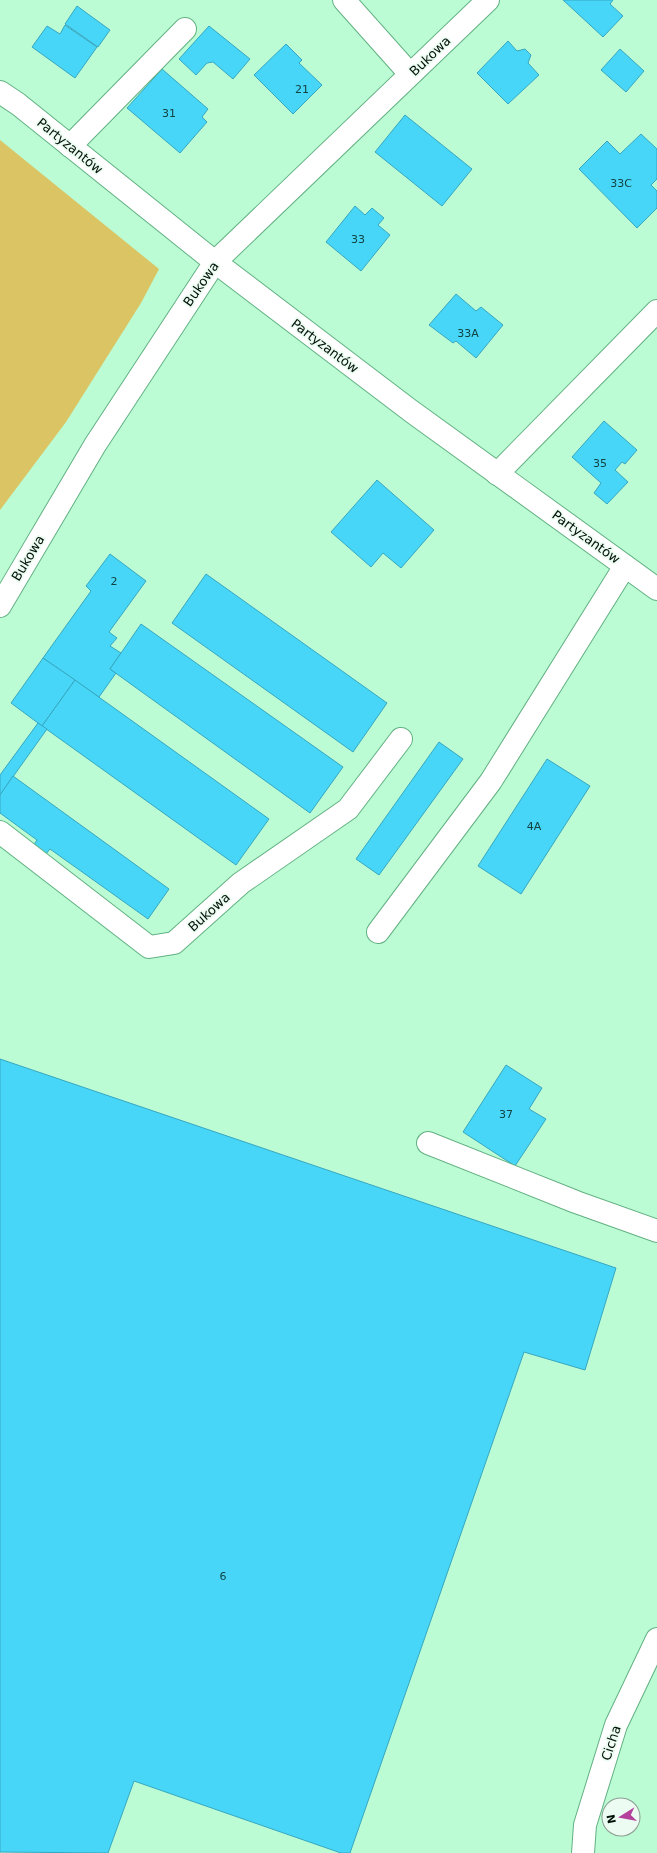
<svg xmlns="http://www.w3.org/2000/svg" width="657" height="1853" font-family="'DejaVu Sans',sans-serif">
	<rect width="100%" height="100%" fill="#bcfcd4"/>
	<path fill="#dac463" d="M 0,140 L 159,269 L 141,303 L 66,422 L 0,510 Z"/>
	<g fill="#47d6f7" stroke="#37a7c1">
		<path d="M 563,0 L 613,0 L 610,4 L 623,16 L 603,37 Z"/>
		<path d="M 77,6 L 110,30 L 98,47 L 65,24 Z"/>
		<path d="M 65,25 L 97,47 L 75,78 L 32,47 L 47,26 L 60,34 Z"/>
		<path d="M 209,26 L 250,59 L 233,79 L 213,62 L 207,63 L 196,75 L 179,59 Z"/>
		<path d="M 508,41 L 517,51 L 525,49 L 531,55 L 528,63 L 539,75 L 508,104 L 477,73 Z"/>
		<path d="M 286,44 L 302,60 L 299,63 L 322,85 L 293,114 L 254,75 Z"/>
		<path d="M 620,49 L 644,71 L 626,92 L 601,70 Z"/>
		<path d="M 162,69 L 208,109 L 202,117 L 207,122 L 180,153 L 127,108 Z"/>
		<path d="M 405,115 L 472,169 L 442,206 L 375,152 Z"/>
		<path d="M 641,134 L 657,149 L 657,179 L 651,185 L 657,191 L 657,208 L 637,228 L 579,169 L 607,141 L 620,154 Z"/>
		<path d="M 355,206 L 365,215 L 372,208 L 384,218 L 378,225 L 390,235 L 361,271 L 326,242 Z"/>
		<path d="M 456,294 L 476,311 L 481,307 L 503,325 L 476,358 L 456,341 L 453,343 L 429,325 Z"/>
		<path d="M 604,421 L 637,450 L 625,464 L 622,462 L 615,470 L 628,482 L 607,504 L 594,493 L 601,483 L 572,457 Z"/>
		<path d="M 377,480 L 434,530 L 401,568 L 383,553 L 371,567 L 331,532 Z"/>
		<path d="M 110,554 L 146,581 L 109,632 L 117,638 L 110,646 L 121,653 L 110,669 L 116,673 L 99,697 L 43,658 L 91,591 L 86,586 Z"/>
		<path d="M 206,574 L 387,703 L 353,752 L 172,623 Z"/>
		<path d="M 141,624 L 343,767 L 310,813 L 110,669 Z"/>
		<path d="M 43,658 L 75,680 L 42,726 L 11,703 Z"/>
		<path d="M 75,680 L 269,819 L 236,865 L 42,726 Z"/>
		<path d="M 38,723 L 47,729 L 0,795 L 0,775 Z"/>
		<path d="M 439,742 L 463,759 L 379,875 L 356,859 Z"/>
		<path d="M 547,759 L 590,786 L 521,894 L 478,866 Z"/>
		<path d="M 13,776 L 169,889 L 148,919 L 50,849 L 46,854 L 33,846 L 37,840 L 0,813 L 0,795 Z"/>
		<path d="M 0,1059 L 616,1268 L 585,1370 L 524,1352 L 350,1853 L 341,1853 L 134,1781 L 108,1853 L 0,1852 Z"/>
		<path d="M 506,1065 L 542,1088 L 529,1109 L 546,1119 L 515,1166 L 463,1132 Z"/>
	</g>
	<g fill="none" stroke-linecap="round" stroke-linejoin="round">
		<g stroke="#62b183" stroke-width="24">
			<g id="minor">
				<path d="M 344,0 L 410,74"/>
				<path d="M 0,92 L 18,104 L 215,262 L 411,411 L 657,589"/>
				<path d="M 70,146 L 185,29"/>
				<path d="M 497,474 L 657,311"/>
				<path d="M 0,606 L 95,445 L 215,262 L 488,0"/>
				<path d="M 0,832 L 149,947 L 174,943 L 241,883 L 348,809 L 401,739"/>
				<path d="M 378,932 L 491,781 L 625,566"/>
				<path d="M 428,1143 L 576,1202 L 657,1231"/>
				<path d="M 583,1853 L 585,1825 L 616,1725 L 657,1639"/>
			</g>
		</g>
		<use href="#minor" stroke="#fff" stroke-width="22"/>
	</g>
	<g text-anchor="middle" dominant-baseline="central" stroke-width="3.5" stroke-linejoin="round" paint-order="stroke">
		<g font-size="11" fill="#124242">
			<text x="302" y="89">21</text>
			<text x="169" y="113">31</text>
			<text x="621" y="183">33C</text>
			<text x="358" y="239">33</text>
			<text x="468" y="333">33A</text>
			<text x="600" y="463">35</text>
			<text x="114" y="581">2</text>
			<text x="534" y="826">4A</text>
			<text x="506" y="1114">37</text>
			<text x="223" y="1576">6</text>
		</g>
		<g font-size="13" fill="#001105" stroke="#edfcf2">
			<text transform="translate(430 56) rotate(-44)">Bukowa</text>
			<text transform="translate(70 146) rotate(39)">Partyzantów</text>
			<text transform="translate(201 284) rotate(-55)">Bukowa</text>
			<text transform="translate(325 346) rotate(37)">Partyzantów</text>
			<text transform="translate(586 537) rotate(36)">Partyzantów</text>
			<text transform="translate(28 558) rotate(-59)">Bukowa</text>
			<text transform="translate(209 912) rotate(-42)">Bukowa</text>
			<text transform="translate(611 1743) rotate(-72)">Cicha</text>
		</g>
	</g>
	<g transform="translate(621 1817) rotate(259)"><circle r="19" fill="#edfcf2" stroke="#8e9e93"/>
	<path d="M0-3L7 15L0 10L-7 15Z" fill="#b4429d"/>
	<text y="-6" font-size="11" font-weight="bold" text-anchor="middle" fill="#001105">N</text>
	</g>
</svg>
